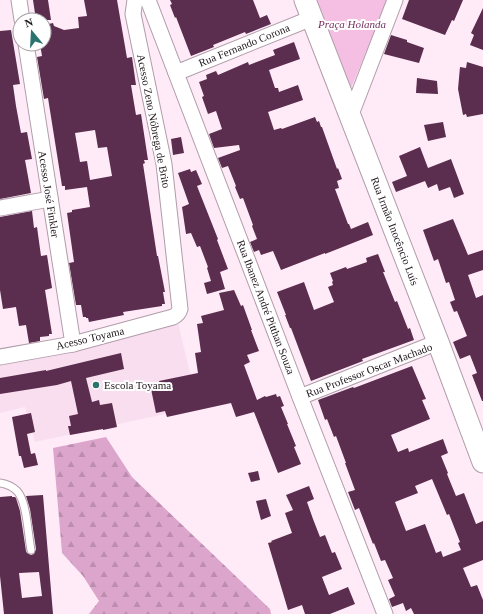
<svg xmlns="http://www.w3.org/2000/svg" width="483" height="614" font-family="Georgia,serif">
	<defs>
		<pattern id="forest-firs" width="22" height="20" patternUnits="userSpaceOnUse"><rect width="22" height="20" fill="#dca5cb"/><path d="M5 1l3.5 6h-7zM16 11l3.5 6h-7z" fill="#bc8dae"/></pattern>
	</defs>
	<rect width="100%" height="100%" fill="#ffebf8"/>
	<path fill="#f9def0" d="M 178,323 L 198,407 L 35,442 L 25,407 L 0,413 L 0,364 L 75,351 Z"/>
	<path fill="url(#forest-firs)" d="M 106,437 L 132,477 L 270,609 L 271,614 L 89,614 L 99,601 L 83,576 L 62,553 L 53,448 Z"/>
	<path fill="#f5bfe3" d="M 317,0 L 388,0 L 351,88 Z"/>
	<g fill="#5b2d4e" fill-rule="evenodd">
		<path d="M 33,0 L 48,0 L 51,20 L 36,20 Z"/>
		<path d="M 84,0 L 117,0 L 127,58 L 132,57 L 136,85 L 131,85 L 136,115 L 141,114 L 148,160 L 144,160 L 145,163 L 143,164 L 157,256 L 158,256 L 165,292 L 163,292 L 165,304 L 162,304 L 162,306 L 123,312 L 124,315 L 89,322 L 88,318 L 86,318 L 86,317 L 83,317 L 81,305 L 76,305 L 69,263 L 74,262 L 67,213 L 72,212 L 72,210 L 90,207 L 87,187 L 65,190 L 65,186 L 62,186 L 48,98 L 44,99 L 37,57 L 42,56 L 40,44 L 44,44 L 44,25 L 53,23 L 54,26 L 64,30 L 79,28 L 78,17 L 87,16 ZM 95,130 L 98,148 L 107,147 L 112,176 L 90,180 L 87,161 L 80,162 L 75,133 Z"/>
		<path d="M 170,0 L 253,0 L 260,18 L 267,15 L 271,24 L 246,34 L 245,32 L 213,45 L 214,47 L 191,56 L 176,17 L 175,18 L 170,5 L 172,4 Z"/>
		<path d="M 409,0 L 463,0 L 454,21 L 452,20 L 445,35 L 402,19 Z"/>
		<path d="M 483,8 L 483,50 L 470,45 L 474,35 L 471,33 Z"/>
		<path d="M 11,30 L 20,84 L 13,85 L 16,106 L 21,133 L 27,132 L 32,159 L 25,160 L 31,193 L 0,199 L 0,31 Z"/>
		<path d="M 391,35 L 407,40 L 407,42 L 424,48 L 419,63 L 384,54 Z"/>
		<path d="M 294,42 L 300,59 L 269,70 L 275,88 L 278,88 L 279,92 L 298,85 L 303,100 L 268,112 L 274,130 L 281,128 L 282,129 L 315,117 L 317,122 L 319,121 L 321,127 L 322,127 L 337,169 L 338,168 L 342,179 L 337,181 L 339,188 L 335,189 L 348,224 L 349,224 L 351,229 L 368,222 L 373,235 L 325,254 L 325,253 L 281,270 L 273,251 L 261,255 L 259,250 L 254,252 L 250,242 L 257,239 L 252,226 L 253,225 L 243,198 L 240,199 L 235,187 L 236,186 L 228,166 L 222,168 L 218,158 L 240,150 L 239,145 L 214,148 L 209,134 L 222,129 L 216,111 L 208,114 L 202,97 L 204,96 L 199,82 L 207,79 L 206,75 L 216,71 L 218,75 L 248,62 L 249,65 L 275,55 L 273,50 Z"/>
		<path d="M 467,62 L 483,67 L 483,114 L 467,117 L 466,114 L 463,115 L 458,89 L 460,67 L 466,68 Z"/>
		<path d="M 417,78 L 437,81 L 438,94 L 416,93 Z"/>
		<path d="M 443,122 L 446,137 L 428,141 L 424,125 Z"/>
		<path d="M 181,137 L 184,153 L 173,155 L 171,139 Z"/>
		<path d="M 420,147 L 428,168 L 451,159 L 464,194 L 454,198 L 450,187 L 439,191 L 437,184 L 428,188 L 425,181 L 396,192 L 392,182 L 407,176 L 399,156 Z"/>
		<path d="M 190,169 L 191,172 L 196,170 L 202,184 L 197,186 L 218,239 L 217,240 L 228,269 L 220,272 L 225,289 L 207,294 L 204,283 L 211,281 L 207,268 L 208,267 L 200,246 L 197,247 L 191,233 L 186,234 L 182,207 L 189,204 L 178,173 Z"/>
		<path d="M 32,211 L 34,228 L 37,227 L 41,256 L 47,255 L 52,288 L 45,290 L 52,334 L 49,334 L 49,336 L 40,337 L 40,341 L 29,343 L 26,325 L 19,326 L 16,307 L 3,309 L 0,290 L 0,217 Z"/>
		<path d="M 453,219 L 468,255 L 483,250 L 483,270 L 468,275 L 476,298 L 483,295 L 483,401 L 482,401 L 472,375 L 477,373 L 470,355 L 460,359 L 453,342 L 467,336 L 457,311 L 454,312 L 450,302 L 455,300 L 449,282 L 446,283 L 438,259 L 434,261 L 423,230 Z"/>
		<path d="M 378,254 L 385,272 L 383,272 L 395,302 L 397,301 L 408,329 L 410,328 L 414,340 L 362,359 L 363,361 L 311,381 L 291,328 L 290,328 L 285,315 L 286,315 L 277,292 L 304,282 L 314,310 L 334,302 L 328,287 L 333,285 L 332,282 L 333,281 L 330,273 L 346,267 L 347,269 L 367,262 L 366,258 Z"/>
		<path d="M 234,290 L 241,306 L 243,305 L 252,330 L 251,330 L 259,351 L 247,355 L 250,362 L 244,365 L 257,400 L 265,396 L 266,397 L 276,394 L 277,397 L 280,396 L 284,406 L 281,407 L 288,424 L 287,424 L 296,446 L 294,447 L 301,464 L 278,473 L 254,412 L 236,417 L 231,403 L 167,417 L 165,411 L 156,413 L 151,389 L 161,387 L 159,381 L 198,373 L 195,353 L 201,352 L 197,324 L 203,323 L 201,316 L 224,310 L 219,293 Z"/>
		<path d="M 121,353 L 124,369 L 86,378 L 92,402 L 99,400 L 100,405 L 112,403 L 117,427 L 103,430 L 103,429 L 70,435 L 68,426 L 71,426 L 69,416 L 78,414 L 71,381 L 57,385 L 0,394 L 0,378 L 46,370 L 46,371 Z"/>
		<path d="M 412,366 L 426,399 L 422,400 L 430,419 L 391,435 L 398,452 L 408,448 L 409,452 L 443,439 L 448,453 L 441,456 L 448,473 L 447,474 L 456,496 L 464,493 L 476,524 L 483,521 L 483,560 L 463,568 L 471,587 L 477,585 L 483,600 L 483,614 L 414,614 L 411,608 L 406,611 L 403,603 L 392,607 L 389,599 L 395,596 L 388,580 L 393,578 L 385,560 L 381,561 L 374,543 L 373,544 L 359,508 L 355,510 L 348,492 L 355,490 L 345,463 L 346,463 L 336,436 L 334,437 L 327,419 L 325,420 L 318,400 L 353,387 L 354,388 ZM 432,479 L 447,515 L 449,514 L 460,542 L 458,543 L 461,550 L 443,557 L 441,551 L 436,553 L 425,524 L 406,531 L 395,502 L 418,493 L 415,486 Z"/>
		<path d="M 31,413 L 35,432 L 27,434 L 31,454 L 35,453 L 38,465 L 24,468 L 21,456 L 19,456 L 12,417 Z"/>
		<path d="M 258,471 L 260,480 L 251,482 L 248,473 Z"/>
		<path d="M 309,486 L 314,499 L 307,502 L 313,519 L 320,537 L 325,535 L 332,553 L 335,552 L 342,569 L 322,577 L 329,595 L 348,587 L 355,604 L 330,614 L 305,614 L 302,605 L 288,610 L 268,543 L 272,542 L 271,541 L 292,533 L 285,513 L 293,510 L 286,495 Z"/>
		<path d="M 43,495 L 53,614 L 4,614 L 0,576 L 0,497 L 12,496 L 12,497 L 15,497 L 16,498 L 20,511 L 26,551 L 27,553 L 31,555 L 34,554 L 36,549 L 30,509 L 26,496 ZM 39,572 L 42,596 L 22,598 L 19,573 Z"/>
		<path d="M 266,499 L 271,516 L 261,520 L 256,501 Z"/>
	</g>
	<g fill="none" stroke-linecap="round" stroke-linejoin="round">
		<g stroke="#b09da9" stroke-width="9">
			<path id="lane" d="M 0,483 C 6,484 13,487 17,491 C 27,501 28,536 31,550"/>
		</g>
		<g stroke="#b09da9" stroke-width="17">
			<g id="street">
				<path d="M 19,0 L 22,20"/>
				<path d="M 148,0 L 300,397 L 385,614"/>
				<path d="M 26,44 L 73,344"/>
				<path d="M 176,73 L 312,18"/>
				<path d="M 350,117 L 395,0"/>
				<path d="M 0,208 L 50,199"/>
				<path d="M 0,357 L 73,344 L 173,317 C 177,315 179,313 180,309 L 164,164 L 133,14 L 135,0"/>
				<path d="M 300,397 L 438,342"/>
			</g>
		</g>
		<g stroke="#b09da9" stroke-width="23">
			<path id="secondary" d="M 305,0 L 438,342 L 483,462"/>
		</g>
		<use href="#lane" stroke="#fff" stroke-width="7"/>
		<use href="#street" stroke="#fff" stroke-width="15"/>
		<use href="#secondary" stroke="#fff" stroke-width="21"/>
	</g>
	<circle fill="#2a736e" stroke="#fff" stroke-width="1.5" cx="96" cy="385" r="4"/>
	<g text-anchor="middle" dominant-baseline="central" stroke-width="4" stroke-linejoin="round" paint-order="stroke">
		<g font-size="11" font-style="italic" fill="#733162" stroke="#fff">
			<text x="352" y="24">Praça Holanda</text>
		</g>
		<g font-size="11" fill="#1e171c" stroke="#fff">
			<text transform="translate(244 45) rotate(-22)">Rua Fernando Corona</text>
			<text transform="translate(154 121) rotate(79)">Acesso Zeno Nóbrega de Brito</text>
			<text transform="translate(49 194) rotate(81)">Acesso José Finkler</text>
			<text transform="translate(395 231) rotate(69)">Rua Irmão Inocêncio Luís</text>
			<text transform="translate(266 307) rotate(69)">Rua Ibanez André Pitthan Souza</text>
			<text transform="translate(90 338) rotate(-13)">Acesso Toyama</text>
			<text transform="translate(369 370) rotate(-21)">Rua Professor Oscar Machado</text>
		</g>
		<g font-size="11" fill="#1e171c" stroke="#fff" text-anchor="start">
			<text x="104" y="385">Escola Toyama</text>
		</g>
	</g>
	<g transform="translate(32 32) rotate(342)"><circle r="19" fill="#ffffff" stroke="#a5a2a4"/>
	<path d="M0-3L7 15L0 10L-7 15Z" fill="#2a736e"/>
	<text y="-6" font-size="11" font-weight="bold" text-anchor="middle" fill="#1e171c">N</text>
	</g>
</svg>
